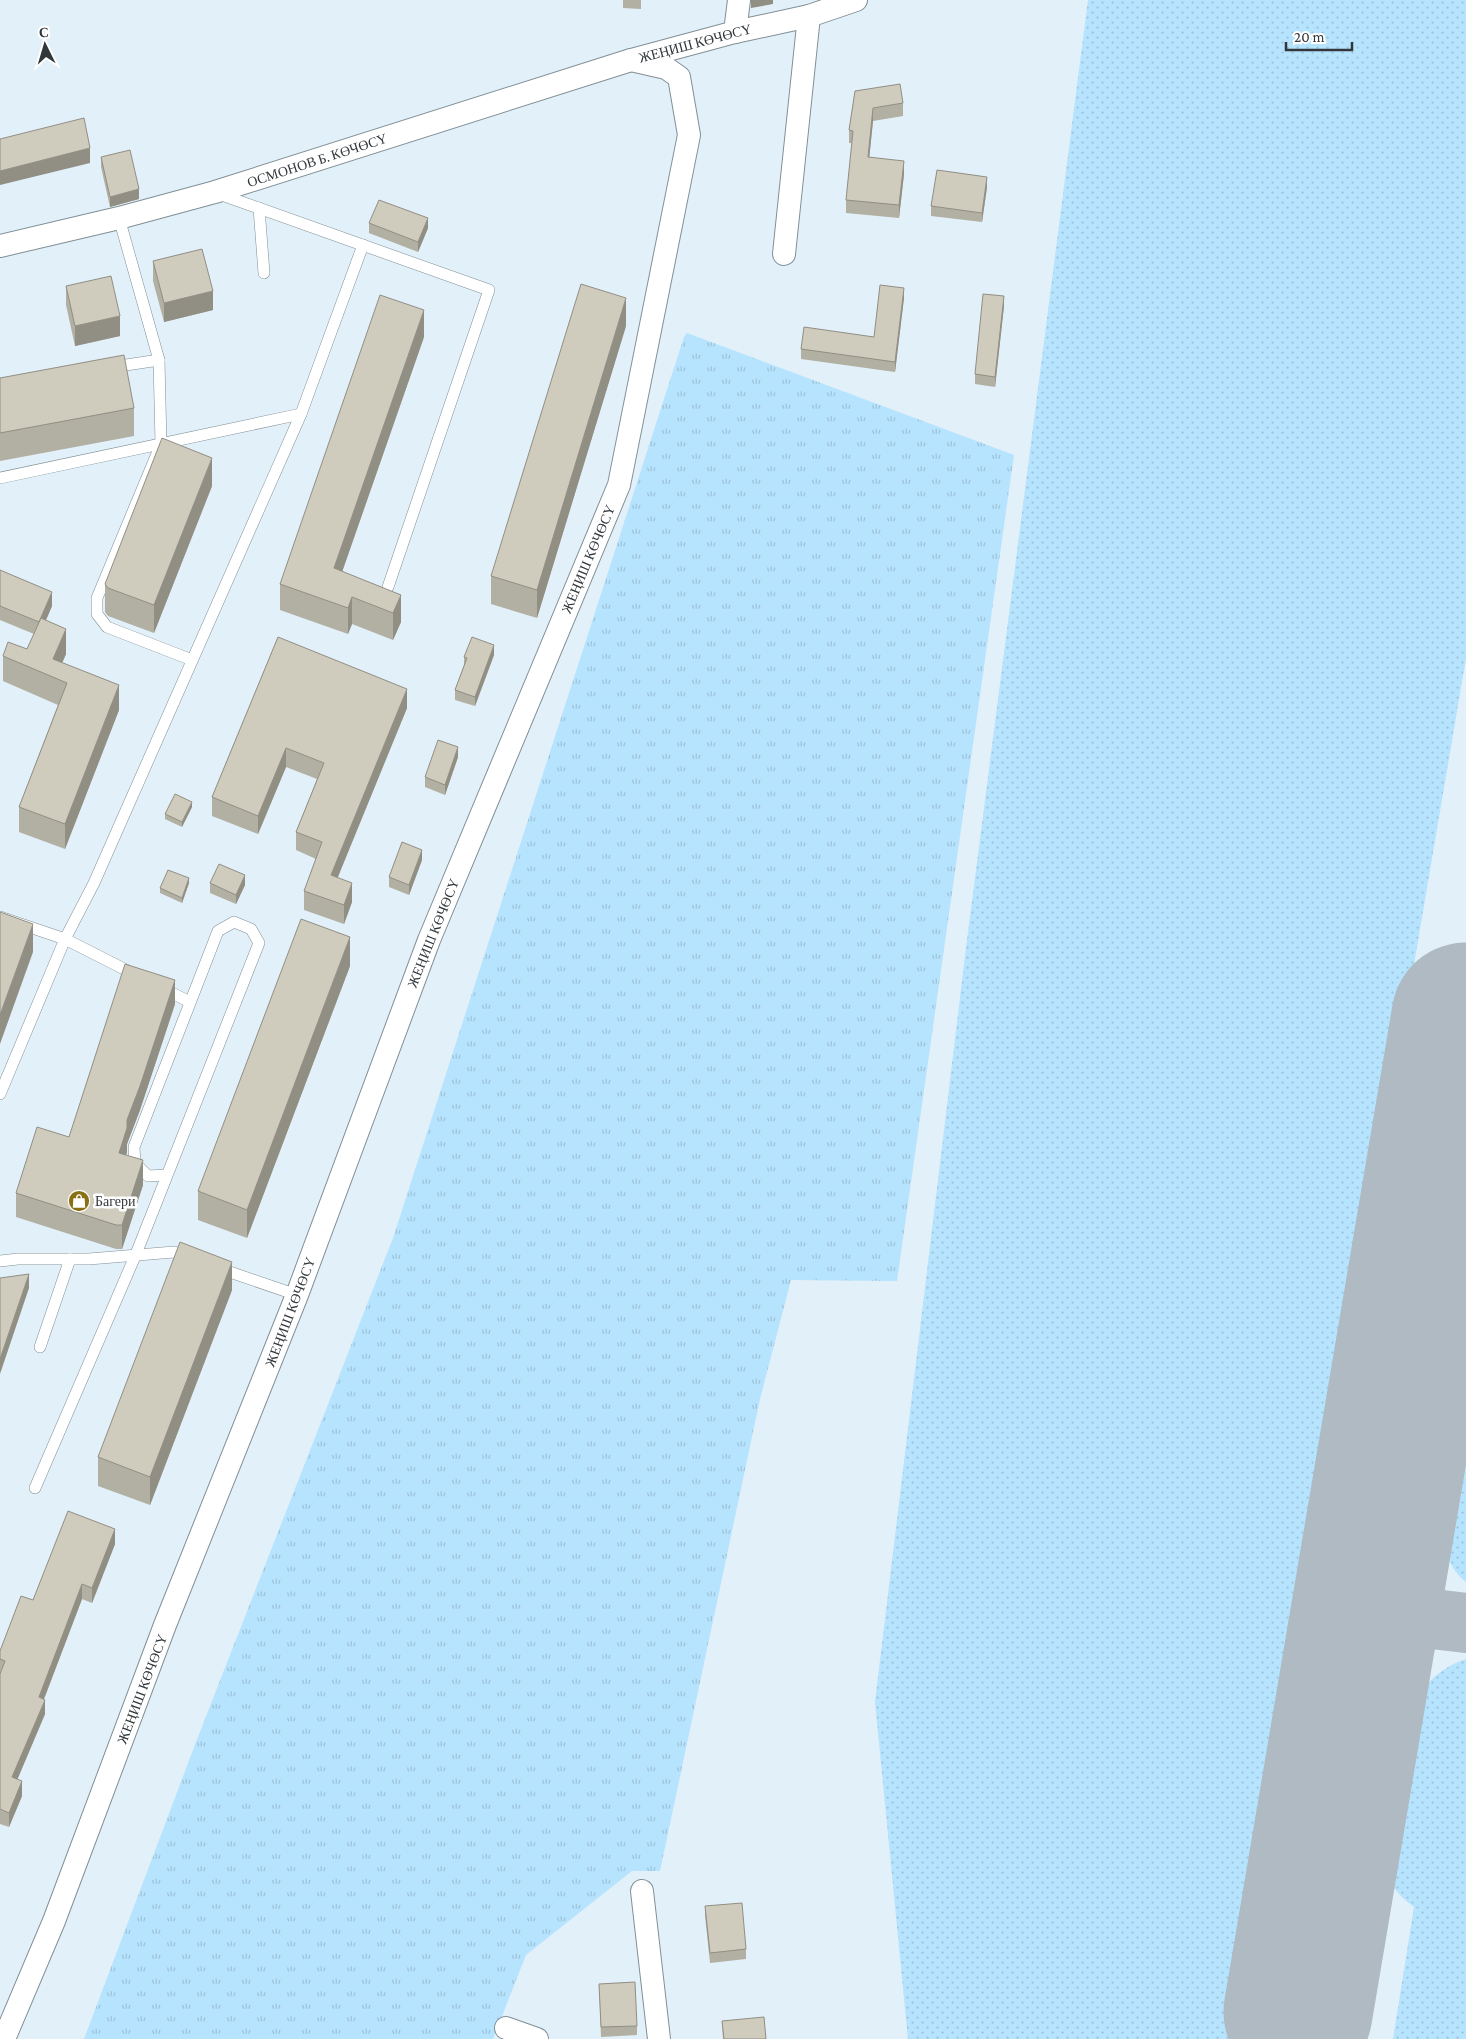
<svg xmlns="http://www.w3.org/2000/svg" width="1466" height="2039" font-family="'Crimson Pro',serif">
	<defs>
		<pattern id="grass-dots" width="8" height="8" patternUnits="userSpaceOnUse" patternTransform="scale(1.25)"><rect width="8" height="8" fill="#b6e3fd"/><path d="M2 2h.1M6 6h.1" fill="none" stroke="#9dc3da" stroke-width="1.8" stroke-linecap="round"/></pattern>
		<pattern id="park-tufts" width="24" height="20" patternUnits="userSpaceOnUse" patternTransform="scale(1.25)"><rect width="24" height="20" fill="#b6e3fd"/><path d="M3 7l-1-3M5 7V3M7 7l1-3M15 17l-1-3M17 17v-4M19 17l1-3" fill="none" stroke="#9dc3da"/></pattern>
	</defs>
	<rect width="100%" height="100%" fill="#e2f0f9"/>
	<g fill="url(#grass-dots)">
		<path d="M 1088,0 L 1466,0 L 1466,658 L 1232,2037 L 1241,2039 L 908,2039 L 875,1702 L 966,948 Z"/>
		<path d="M 1466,1380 L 1466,1582 C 1446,1567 1443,1542 1443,1518 Z"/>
		<path d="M 1466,1659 L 1466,2039 L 1393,2039 L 1414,1907 C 1397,1894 1389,1885 1386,1863 L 1407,1719 C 1418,1690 1436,1669 1466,1659 Z"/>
	</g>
	<path fill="url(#park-tufts)" d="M 687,333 L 1014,455 L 897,1281 L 791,1280 L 760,1399 L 660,1871 L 632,1871 L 526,1955 L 493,2039 L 84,2039 L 196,1742 L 393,1238 L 684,337 Z"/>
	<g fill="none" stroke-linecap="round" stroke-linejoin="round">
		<path stroke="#afbac2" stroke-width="60" d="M 1366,1611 L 1466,1623"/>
		<path stroke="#afbac2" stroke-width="149" d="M 1298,2012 L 1466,1017"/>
		<g stroke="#818f96" stroke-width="12">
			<g id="service">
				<path d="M 219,194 L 489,290 L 388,587"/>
				<path d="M 259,208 L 264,273"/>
				<path d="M 119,218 L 159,360"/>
				<path d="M 113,367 L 159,360 L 161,444 L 97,598 L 97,614 L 107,627 L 192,660"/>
				<path d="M 0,478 L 301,414 L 363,245"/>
				<path d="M 0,917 L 65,939 L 136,975"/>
				<path d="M 162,988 L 190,1002"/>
				<path d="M 0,1094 L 65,939 L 94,883 L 301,414"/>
				<path d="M 0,1261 L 18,1259 L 89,1259 L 174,1252 L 189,1257"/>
				<path d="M 218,1268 L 297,1295"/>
				<path d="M 40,1347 L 70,1259"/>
				<path d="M 35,1488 L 136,1254 L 259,943 L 251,929 L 234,922 L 218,931 L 134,1147 L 135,1163 L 148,1176 L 167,1175"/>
			</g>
		</g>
		<g stroke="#818f96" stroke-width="24">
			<g id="minor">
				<path d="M 735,32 L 739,0"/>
				<path d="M 0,246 L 119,218 L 215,192 L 631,60 L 735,32 L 809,16 L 856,0"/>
				<path d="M 784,254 L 809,16"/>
				<path d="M 642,1891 L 659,2039"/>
				<path d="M 506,2028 L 537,2039"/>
				<path d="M 4,2039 L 54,1921 L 165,1625 L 297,1295 L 429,940 L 619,485 L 689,135 L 679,77 L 666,68 L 631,60"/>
			</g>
		</g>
		<use href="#service" stroke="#fff" stroke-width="11"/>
		<use href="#minor" stroke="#fff" stroke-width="22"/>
	</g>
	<g fill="#b2afa3">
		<path d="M 623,0 L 641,0 L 641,9 L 623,8 Z"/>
		<path d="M 855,91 L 903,103 L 903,116 L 873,121 L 869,158 L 904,174 L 899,218 L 846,213 L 846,200 L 852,143 L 849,143 L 849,130 Z"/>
		<path d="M 101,157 L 139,199 L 110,207 L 101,167 Z"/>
		<path d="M 987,187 L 982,222 L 931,216 L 931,206 Z"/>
		<path d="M 369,223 L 428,228 L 418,252 L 369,233 Z"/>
		<path d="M 153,261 L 213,310 L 164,322 L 153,281 Z"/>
		<path d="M 66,286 L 120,336 L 75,346 L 66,305 Z"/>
		<path d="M 904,298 L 895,372 L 801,359 L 801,349 L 874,337 Z"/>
		<path d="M 1004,306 L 995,387 L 975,384 L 975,374 Z"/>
		<path d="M 626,326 L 537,618 L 491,604 L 491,576 Z"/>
		<path d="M 424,337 L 342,572 L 401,595 L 401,622 L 393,640 L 352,624 L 348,634 L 280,610 L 280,584 Z"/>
		<path d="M 0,378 L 134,408 L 134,436 L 0,461 Z"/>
		<path d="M 212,486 L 154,633 L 108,616 L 105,612 L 105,584 Z"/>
		<path d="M 0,570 L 52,606 L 46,620 L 66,654 L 62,663 L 119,710 L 65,849 L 19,832 L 19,807 L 58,705 L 3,681 L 3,656 L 27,649 L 34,634 L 0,620 Z"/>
		<path d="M 278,637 L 407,708 L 337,878 L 352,902 L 344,924 L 304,910 L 304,891 L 316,859 L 296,850 L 296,832 L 317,779 L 286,767 L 258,834 L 212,816 L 212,797 Z"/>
		<path d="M 494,655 L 475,706 L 455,700 L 455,690 L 464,665 L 464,657 Z"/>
		<path d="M 458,757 L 445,795 L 425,787 L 425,777 Z"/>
		<path d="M 192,807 L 182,827 L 165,819 L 165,814 Z"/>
		<path d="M 422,860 L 409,895 L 389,887 L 389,877 Z"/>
		<path d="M 189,883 L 182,903 L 160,893 L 160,888 Z"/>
		<path d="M 210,883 L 245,885 L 236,904 L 210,893 Z"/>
		<path d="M 350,966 L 247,1238 L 198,1220 L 198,1191 Z"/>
		<path d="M 175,1004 L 140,1110 L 127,1144 L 127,1152 L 126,1155 L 143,1185 L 122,1249 L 116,1249 L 16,1217 L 16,1193 L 69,1137 Z"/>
		<path d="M 232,1290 L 150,1505 L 98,1486 L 98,1457 Z"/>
		<path d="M 115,1544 L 92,1603 L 82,1599 L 44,1699 L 45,1714 L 17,1780 L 22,1796 L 9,1827 L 0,1824 L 0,1651 L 33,1600 Z"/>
		<path d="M 705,1906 L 746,1949 L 746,1959 L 710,1963 L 705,1916 Z"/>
		<path d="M 599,1984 L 637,2026 L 637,2035 L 601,2037 Z"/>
		<path d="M 722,2021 L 766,2039 L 723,2039 Z"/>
	</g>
	<g fill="#918e84">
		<path d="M 751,0 L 773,0 L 773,4 L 751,8 Z"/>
		<path d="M 873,108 L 873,121 L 868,170 L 868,157 Z"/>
		<path d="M 90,148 L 90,163 L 0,185 L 0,171 Z"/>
		<path d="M 904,161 L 904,174 L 899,218 L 899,205 Z"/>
		<path d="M 987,177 L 987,187 L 982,222 L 982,213 Z"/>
		<path d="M 139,189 L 139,199 L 110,207 L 110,197 Z"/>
		<path d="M 428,218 L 428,228 L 418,252 L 418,242 Z"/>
		<path d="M 904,288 L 904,298 L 895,372 L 895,362 Z"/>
		<path d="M 213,291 L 213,310 L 164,322 L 164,303 Z"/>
		<path d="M 1004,296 L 1004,306 L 995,387 L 995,377 Z"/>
		<path d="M 626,298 L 626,326 L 537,618 L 537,590 Z"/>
		<path d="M 424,310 L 424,337 L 334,595 L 334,568 Z"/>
		<path d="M 120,316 L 120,336 L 75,346 L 75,326 Z"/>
		<path d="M 212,458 L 212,486 L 154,633 L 154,605 Z"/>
		<path d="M 52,592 L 52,606 L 39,636 L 39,622 Z"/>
		<path d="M 401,595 L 401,622 L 393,640 L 393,613 Z"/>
		<path d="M 352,597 L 352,624 L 348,634 L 348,608 Z"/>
		<path d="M 66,629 L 66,654 L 55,679 L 53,659 Z"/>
		<path d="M 494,645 L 494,655 L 475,706 L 475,697 Z"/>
		<path d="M 119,685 L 119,710 L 65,849 L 65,824 Z"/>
		<path d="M 407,689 L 407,708 L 331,894 L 331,875 Z"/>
		<path d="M 458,747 L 458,757 L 445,795 L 445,785 Z"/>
		<path d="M 286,748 L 286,767 L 258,834 L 258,816 Z"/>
		<path d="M 192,802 L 192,807 L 182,827 L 182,822 Z"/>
		<path d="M 422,850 L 422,860 L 409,895 L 409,885 Z"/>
		<path d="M 245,875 L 245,885 L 236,904 L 236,895 Z"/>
		<path d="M 189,878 L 189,883 L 182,903 L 182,898 Z"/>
		<path d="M 352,883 L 352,902 L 344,924 L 344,905 Z"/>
		<path d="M 33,924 L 33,952 L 0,1044 L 0,1015 Z"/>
		<path d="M 350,937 L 350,966 L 247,1238 L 247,1210 Z"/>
		<path d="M 175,980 L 175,1004 L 140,1110 L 127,1144 L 127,1152 L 119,1177 L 119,1153 L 127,1120 Z"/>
		<path d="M 143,1160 L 143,1185 L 122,1249 L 122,1225 Z"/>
		<path d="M 232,1262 L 232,1290 L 150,1505 L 150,1477 Z"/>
		<path d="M 29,1274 L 29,1288 L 0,1374 L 0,1359 Z"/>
		<path d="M 115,1529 L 115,1544 L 92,1603 L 92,1588 Z"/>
		<path d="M 82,1584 L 82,1599 L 39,1712 L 39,1697 Z"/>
		<path d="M 45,1700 L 45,1714 L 12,1792 L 12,1777 Z"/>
		<path d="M 22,1781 L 22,1796 L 9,1827 L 9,1813 Z"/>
	</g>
	<g fill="#cfcbbd" stroke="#918e84">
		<path d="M 900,84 L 903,103 L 873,108 L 868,157 L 904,161 L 899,205 L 846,200 L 853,131 L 849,130 L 855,91 Z"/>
		<path d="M 84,118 L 90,148 L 0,171 L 0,139 Z"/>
		<path d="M 130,150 L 139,189 L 110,197 L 101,157 Z"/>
		<path d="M 937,170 L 987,177 L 982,213 L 931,206 Z"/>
		<path d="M 379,200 L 428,218 L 418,242 L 369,223 Z"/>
		<path d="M 202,249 L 213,291 L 164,303 L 153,261 Z"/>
		<path d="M 111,276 L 120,316 L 75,326 L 66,286 Z"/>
		<path d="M 581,284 L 626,298 L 537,590 L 491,576 Z"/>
		<path d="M 880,285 L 904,288 L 895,362 L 801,349 L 804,327 L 874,337 Z"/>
		<path d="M 983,294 L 1004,296 L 995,377 L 975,374 Z"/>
		<path d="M 380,295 L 424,310 L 334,568 L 401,595 L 393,613 L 352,597 L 348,608 L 280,584 Z"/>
		<path d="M 124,355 L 134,408 L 0,433 L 0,378 Z"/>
		<path d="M 162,438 L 212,458 L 154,605 L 108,588 L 105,584 Z"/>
		<path d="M 0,570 L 52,592 L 39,622 L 0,606 Z"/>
		<path d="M 41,618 L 66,629 L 53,659 L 119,685 L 65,824 L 19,807 L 67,683 L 3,656 L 8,642 L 27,649 Z"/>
		<path d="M 278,637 L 407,689 L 331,875 L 352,883 L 344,905 L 304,891 L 322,842 L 296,832 L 324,763 L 286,748 L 258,816 L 212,797 Z"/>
		<path d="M 472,637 L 494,645 L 475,697 L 455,690 L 467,658 L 464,657 Z"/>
		<path d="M 438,740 L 458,747 L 445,785 L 425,777 Z"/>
		<path d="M 175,794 L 192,802 L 182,822 L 165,814 Z"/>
		<path d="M 402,842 L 422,850 L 409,885 L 389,877 Z"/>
		<path d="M 219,864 L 245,875 L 236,895 L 210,883 Z"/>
		<path d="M 168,870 L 189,878 L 182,898 L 160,888 Z"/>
		<path d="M 0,912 L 33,924 L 0,1015 Z"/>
		<path d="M 301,919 L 350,937 L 247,1210 L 198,1191 Z"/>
		<path d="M 125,964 L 175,980 L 140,1086 L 127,1120 L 127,1128 L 119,1153 L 143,1160 L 122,1225 L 116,1225 L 16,1193 L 37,1127 L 69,1137 Z"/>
		<path d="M 180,1242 L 232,1262 L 150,1477 L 98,1457 Z"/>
		<path d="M 29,1274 L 0,1359 L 0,1278 Z"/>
		<path d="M 68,1511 L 115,1529 L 92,1588 L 82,1584 L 39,1697 L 45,1700 L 12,1777 L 22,1781 L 9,1813 L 0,1809 L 0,1674 L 5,1661 L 0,1659 L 0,1651 L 21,1596 L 33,1600 Z"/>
		<path d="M 742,1903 L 746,1949 L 710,1953 L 705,1906 Z"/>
		<path d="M 635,1982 L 637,2026 L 601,2027 L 599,1984 Z"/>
		<path d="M 764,2017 L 766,2039 L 724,2039 L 722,2021 Z"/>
	</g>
	<defs>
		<g id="shop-disc" transform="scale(1.125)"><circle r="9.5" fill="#897012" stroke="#fff"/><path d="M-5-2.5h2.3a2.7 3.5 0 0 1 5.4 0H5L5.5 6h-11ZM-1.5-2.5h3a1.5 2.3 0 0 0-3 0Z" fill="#fff"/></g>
	</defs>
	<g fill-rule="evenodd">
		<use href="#shop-disc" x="79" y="1201"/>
	</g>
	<g text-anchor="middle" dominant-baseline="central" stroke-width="5" stroke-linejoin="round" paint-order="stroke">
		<g font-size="14" fill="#31373a" stroke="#fff">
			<text transform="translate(695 43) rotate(-15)">ЖЕҢИШ КӨЧӨСҮ</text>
			<text transform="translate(317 160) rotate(-18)">ОСМОНОВ Б. КӨЧӨСҮ</text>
			<text transform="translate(588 559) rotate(-67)">ЖЕҢИШ КӨЧӨСҮ</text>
			<text transform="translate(433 933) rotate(-68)">ЖЕҢИШ КӨЧӨСҮ</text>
			<text transform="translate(290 1312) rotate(-69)">ЖЕҢИШ КӨЧӨСҮ</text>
			<text transform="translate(142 1689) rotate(-69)">ЖЕҢИШ КӨЧӨСҮ</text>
		</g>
		<g font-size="14" fill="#31373a" stroke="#fff" text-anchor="start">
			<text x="95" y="1201">Багери</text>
		</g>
	</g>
	<g transform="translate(45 45) rotate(355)" stroke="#ffffff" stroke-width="4" paint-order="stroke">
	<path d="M0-4L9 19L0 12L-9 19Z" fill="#31373a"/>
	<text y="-8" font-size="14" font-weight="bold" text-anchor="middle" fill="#31373a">С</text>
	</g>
	<path d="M1286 42v8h66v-8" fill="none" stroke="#31373a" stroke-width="2.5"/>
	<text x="1294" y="42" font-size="15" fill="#31373a" stroke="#ffffff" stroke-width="4" paint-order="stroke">20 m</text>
</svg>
